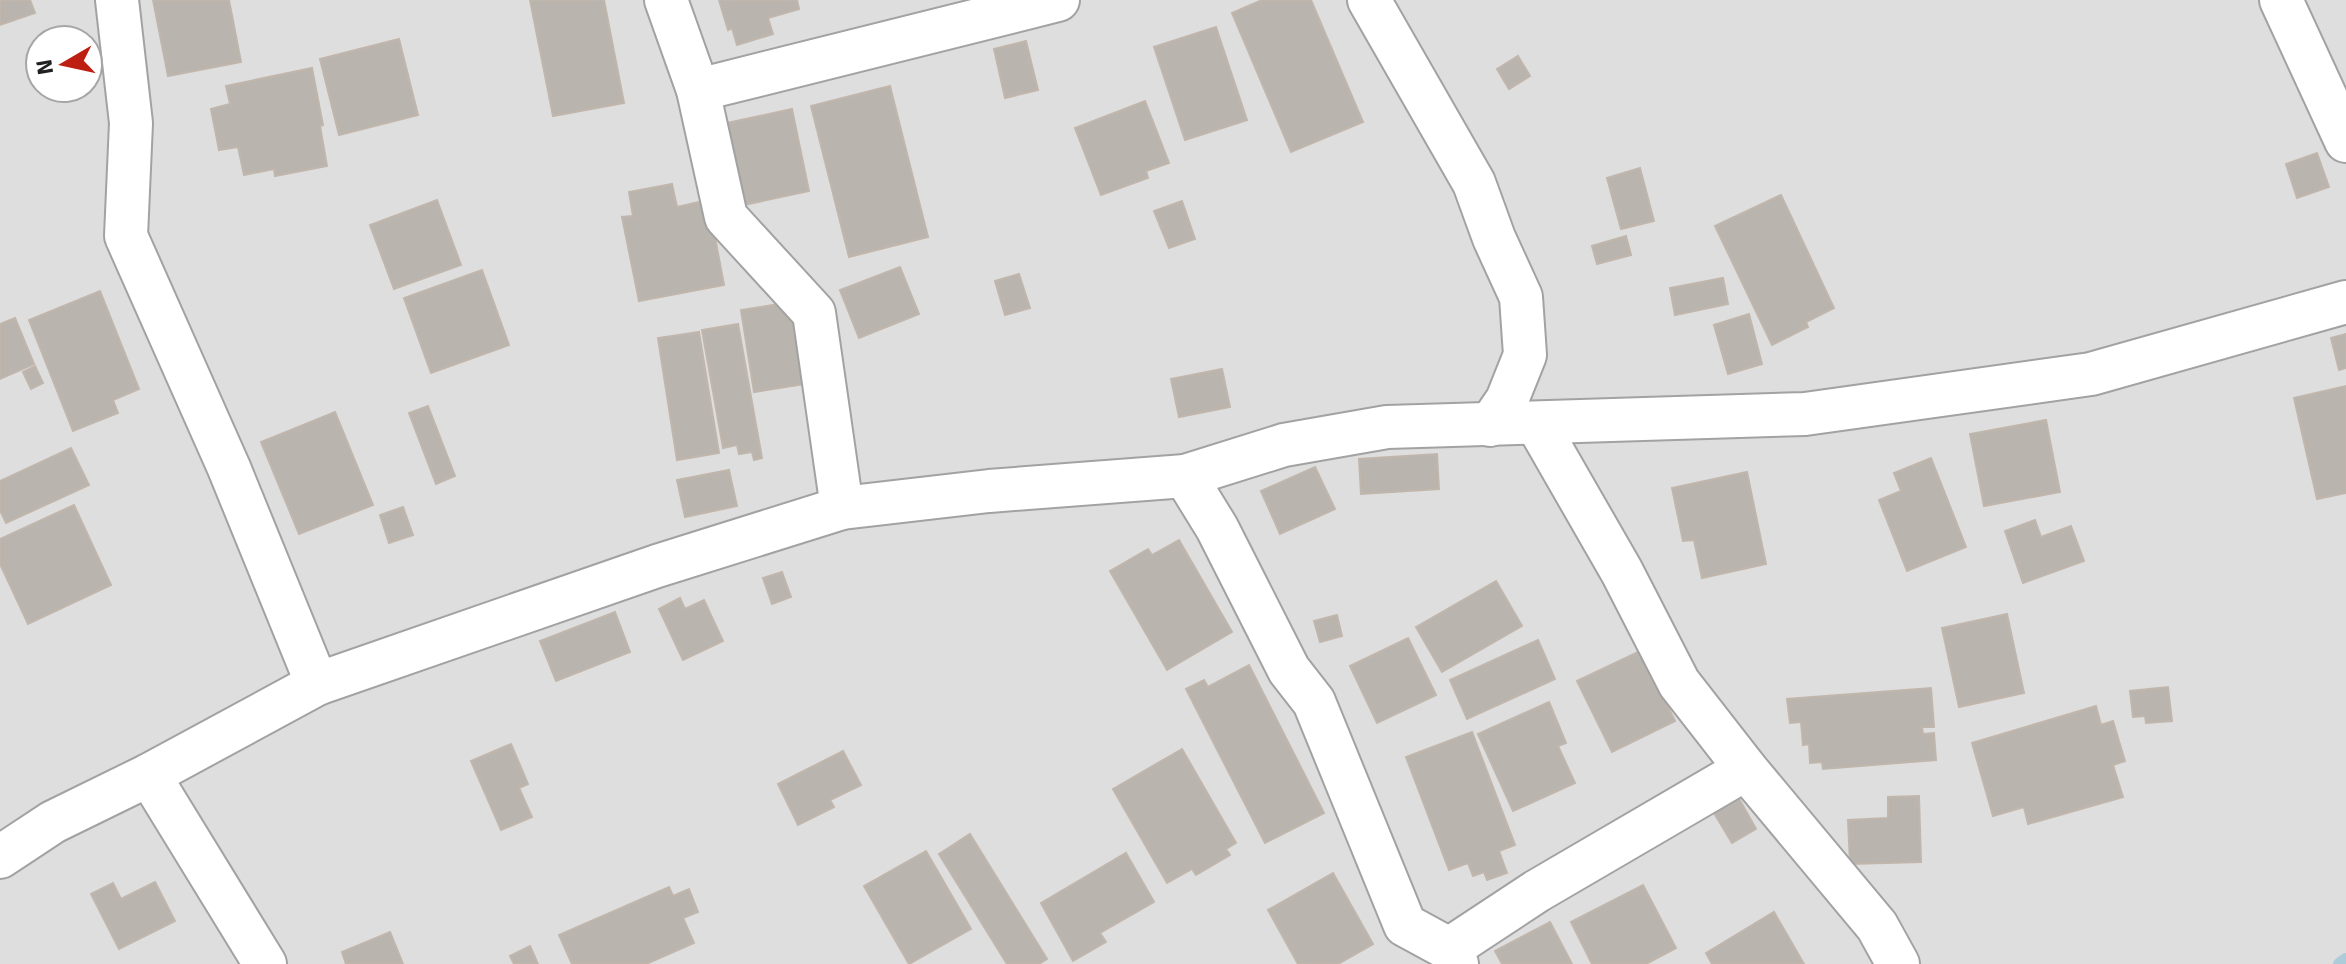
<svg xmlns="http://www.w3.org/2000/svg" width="2346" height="964" font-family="Signika,sans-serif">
	<rect width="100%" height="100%" fill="#f0eee8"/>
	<path fill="#dfdede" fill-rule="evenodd" d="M 0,0 L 2346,0 L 2346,964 L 0,964 ZM 40,40 L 88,40 L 88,88 L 40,88 Z"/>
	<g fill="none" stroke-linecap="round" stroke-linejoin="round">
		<path stroke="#adccd9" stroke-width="12" d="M 2339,964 L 2346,959"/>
	</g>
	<g fill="#b9b4ae" stroke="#c1b6ac" stroke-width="2">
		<path d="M 0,0 L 30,0 L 35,13 L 0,25 Z"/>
		<path d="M 153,0 L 229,0 L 241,62 L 168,76 Z"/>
		<path d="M 530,0 L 604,0 L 624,103 L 553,116 Z"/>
		<path d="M 719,0 L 797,0 L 799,9 L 768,18 L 773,34 L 737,45 L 732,28 L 728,30 Z"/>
		<path d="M 1262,0 L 1311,0 L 1363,122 L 1291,152 L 1232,13 Z"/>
		<path d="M 1216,27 L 1247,120 L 1185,140 L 1154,47 Z"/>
		<path d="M 399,39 L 418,115 L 339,135 L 320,59 Z"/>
		<path d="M 1026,41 L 1038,90 L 1005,98 L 994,49 Z"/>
		<path d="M 1518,56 L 1530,76 L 1509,89 L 1497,69 Z"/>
		<path d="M 312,68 L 323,125 L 320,126 L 327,166 L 275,176 L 274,169 L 244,175 L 238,147 L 219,150 L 211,109 L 230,104 L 226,86 Z"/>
		<path d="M 890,86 L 928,237 L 849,257 L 811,106 Z"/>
		<path d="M 1145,101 L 1169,163 L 1146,171 L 1148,178 L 1101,195 L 1075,128 Z"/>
		<path d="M 792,109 L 809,191 L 739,206 L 722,124 Z"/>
		<path d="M 2317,153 L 2329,187 L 2297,198 L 2286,164 Z"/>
		<path d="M 1640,168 L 1654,221 L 1621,229 L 1607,178 Z"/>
		<path d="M 672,184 L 677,207 L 708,200 L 724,285 L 639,301 L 622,217 L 633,216 L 629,192 Z"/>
		<path d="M 1781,195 L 1834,308 L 1806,322 L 1808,327 L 1772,345 L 1715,226 Z"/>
		<path d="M 437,200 L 461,265 L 394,289 L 370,225 Z"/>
		<path d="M 1182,201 L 1195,239 L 1169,248 L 1154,211 Z"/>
		<path d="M 1626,236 L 1631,255 L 1597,264 L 1592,246 Z"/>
		<path d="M 900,267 L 919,314 L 859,338 L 840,290 Z"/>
		<path d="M 482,270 L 509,345 L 431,373 L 404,298 Z"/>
		<path d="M 1019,274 L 1030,308 L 1005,315 L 995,281 Z"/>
		<path d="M 1723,278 L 1728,304 L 1675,315 L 1670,288 Z"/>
		<path d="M 100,291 L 139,389 L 113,400 L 118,413 L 73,431 L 29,320 Z"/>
		<path d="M 792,302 L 805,384 L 754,392 L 741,310 Z"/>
		<path d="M 1749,314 L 1762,364 L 1728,374 L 1714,325 Z"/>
		<path d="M 15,318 L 34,364 L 0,379 L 0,324 Z"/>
		<path d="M 738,324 L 762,458 L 754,460 L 752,452 L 739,454 L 737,445 L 723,448 L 702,330 Z"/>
		<path d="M 699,332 L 719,453 L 677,460 L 658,338 Z"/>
		<path d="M 2346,334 L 2346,368 L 2339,370 L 2331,338 Z"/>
		<path d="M 35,366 L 43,383 L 31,389 L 23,372 Z"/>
		<path d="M 1222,369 L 1230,407 L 1179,417 L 1171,379 Z"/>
		<path d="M 2346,386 L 2346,493 L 2317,499 L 2294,398 Z"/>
		<path d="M 428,406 L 455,476 L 436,484 L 409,413 Z"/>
		<path d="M 335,412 L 373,505 L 299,534 L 261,442 Z"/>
		<path d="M 2046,420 L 2060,492 L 1984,506 L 1970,434 Z"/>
		<path d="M 71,448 L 89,485 L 6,523 L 0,510 L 0,481 Z"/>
		<path d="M 1437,454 L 1439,489 L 1361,494 L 1359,459 Z"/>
		<path d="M 1931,458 L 1966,547 L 1907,571 L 1879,500 L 1901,491 L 1894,473 Z"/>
		<path d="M 1315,467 L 1335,509 L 1280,534 L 1261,491 Z"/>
		<path d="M 729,470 L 737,506 L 685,517 L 677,480 Z"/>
		<path d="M 1747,472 L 1766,564 L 1702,578 L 1694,540 L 1683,541 L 1672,488 Z"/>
		<path d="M 74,505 L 111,585 L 28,624 L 0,564 L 0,539 Z"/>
		<path d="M 403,507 L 413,535 L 389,543 L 380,515 Z"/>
		<path d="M 2035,520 L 2041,537 L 2071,526 L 2084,561 L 2023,583 L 2005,531 Z"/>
		<path d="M 1179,540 L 1232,632 L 1167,670 L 1110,571 L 1148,549 L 1152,555 Z"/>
		<path d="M 782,572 L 791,597 L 772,604 L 763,578 Z"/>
		<path d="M 1496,581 L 1522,626 L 1442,672 L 1416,627 Z"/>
		<path d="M 680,598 L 685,609 L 704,600 L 723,641 L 683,660 L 659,609 Z"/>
		<path d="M 615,612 L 630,652 L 556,681 L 540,641 Z"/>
		<path d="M 2007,614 L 2024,693 L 1959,707 L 1942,628 Z"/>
		<path d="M 1337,615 L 1342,636 L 1320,642 L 1314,621 Z"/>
		<path d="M 1408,638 L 1436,695 L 1377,723 L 1350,666 Z"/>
		<path d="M 1538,640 L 1555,679 L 1467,719 L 1450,680 Z"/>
		<path d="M 1640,651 L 1675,721 L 1612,752 L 1577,681 Z"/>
		<path d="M 1249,665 L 1324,813 L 1265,843 L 1186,689 L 1204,680 L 1208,687 Z"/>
		<path d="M 2168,687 L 2172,721 L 2146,723 L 2145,716 L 2133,717 L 2130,691 Z"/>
		<path d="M 1931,688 L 1934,727 L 1922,727 L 1923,734 L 1934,733 L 1936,760 L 1823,769 L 1822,762 L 1810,763 L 1809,744 L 1803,745 L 1801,722 L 1790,723 L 1787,699 Z"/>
		<path d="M 1549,702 L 1566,743 L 1558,746 L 1575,783 L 1513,811 L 1478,734 Z"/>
		<path d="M 2096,706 L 2101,725 L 2113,721 L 2125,761 L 2113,765 L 2123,797 L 2028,824 L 2024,807 L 1993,816 L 1972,743 Z"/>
		<path d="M 1472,732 L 1515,845 L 1499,851 L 1507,873 L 1487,880 L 1484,872 L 1473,876 L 1468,863 L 1449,870 L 1406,757 Z"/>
		<path d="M 511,744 L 528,784 L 519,788 L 532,817 L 501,830 L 471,761 Z"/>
		<path d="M 1182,749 L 1236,843 L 1226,849 L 1230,855 L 1196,875 L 1192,869 L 1167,883 L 1113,789 Z"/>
		<path d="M 843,751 L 861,785 L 830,800 L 834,807 L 798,825 L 778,784 Z"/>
		<path d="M 1733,788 L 1756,829 L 1732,843 L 1708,803 Z"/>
		<path d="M 1919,796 L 1921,862 L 1850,864 L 1848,820 L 1888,818 L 1888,797 Z"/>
		<path d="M 970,834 L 1047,959 L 1039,964 L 1007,964 L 939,854 Z"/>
		<path d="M 926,851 L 971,929 L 909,964 L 864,886 Z"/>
		<path d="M 1126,853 L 1154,902 L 1100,933 L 1106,942 L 1073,961 L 1041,903 Z"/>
		<path d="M 1333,873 L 1373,944 L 1338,964 L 1298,964 L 1268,910 Z"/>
		<path d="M 155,882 L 175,921 L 119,949 L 91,894 L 113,883 L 121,899 Z"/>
		<path d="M 1643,885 L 1676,948 L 1646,964 L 1592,964 L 1571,922 Z"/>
		<path d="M 669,887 L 673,896 L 689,889 L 698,912 L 683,918 L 694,943 L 646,964 L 572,964 L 559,935 Z"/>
		<path d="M 1774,912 L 1804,964 L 1712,964 L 1706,953 Z"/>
		<path d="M 1550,922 L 1572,964 L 1502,964 L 1495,951 Z"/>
		<path d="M 390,932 L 403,964 L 346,964 L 342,952 Z"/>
		<path d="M 530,946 L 538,964 L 514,964 L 510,956 Z"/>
	</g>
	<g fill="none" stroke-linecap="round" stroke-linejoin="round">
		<g stroke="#a2a2a2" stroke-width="46">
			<g id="minor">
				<path d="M 117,0 L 131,123 L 126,236 L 229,468 L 317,684"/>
				<path d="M 666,0 L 698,90 L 726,217 L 814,313 L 842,508"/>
				<path d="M 1369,0 L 1474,183 L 1494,238 L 1521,297 L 1525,355 L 1507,400 L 1490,425"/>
				<path d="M 2281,0 L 2346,141"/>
				<path d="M 698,90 L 1058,0"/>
				<path d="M 1537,424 L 1622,572 L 1679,683 L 1746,769 L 1877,926 L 1898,964"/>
				<path d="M 1185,476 L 1217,528 L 1289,670 L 1314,702 L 1405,925 L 1449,949 L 1457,964"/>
				<path d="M 149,775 L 265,964"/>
				<path d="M 0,857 L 53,822 L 149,775 L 317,684 L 657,566 L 842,508 L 989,491 L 1185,476 L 1284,445 L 1387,427 L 1805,414 L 2091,374 L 2346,302"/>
				<path d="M 1449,949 L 1537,891 L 1746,769"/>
			</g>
		</g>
		<use href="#minor" stroke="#fff" stroke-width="42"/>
	</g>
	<g transform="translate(64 64) rotate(261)"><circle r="38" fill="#ffffff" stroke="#a6a6a6" stroke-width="2"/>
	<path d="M0-6L14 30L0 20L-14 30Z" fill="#be1f13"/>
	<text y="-12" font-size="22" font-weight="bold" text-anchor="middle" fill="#212121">N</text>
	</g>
</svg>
